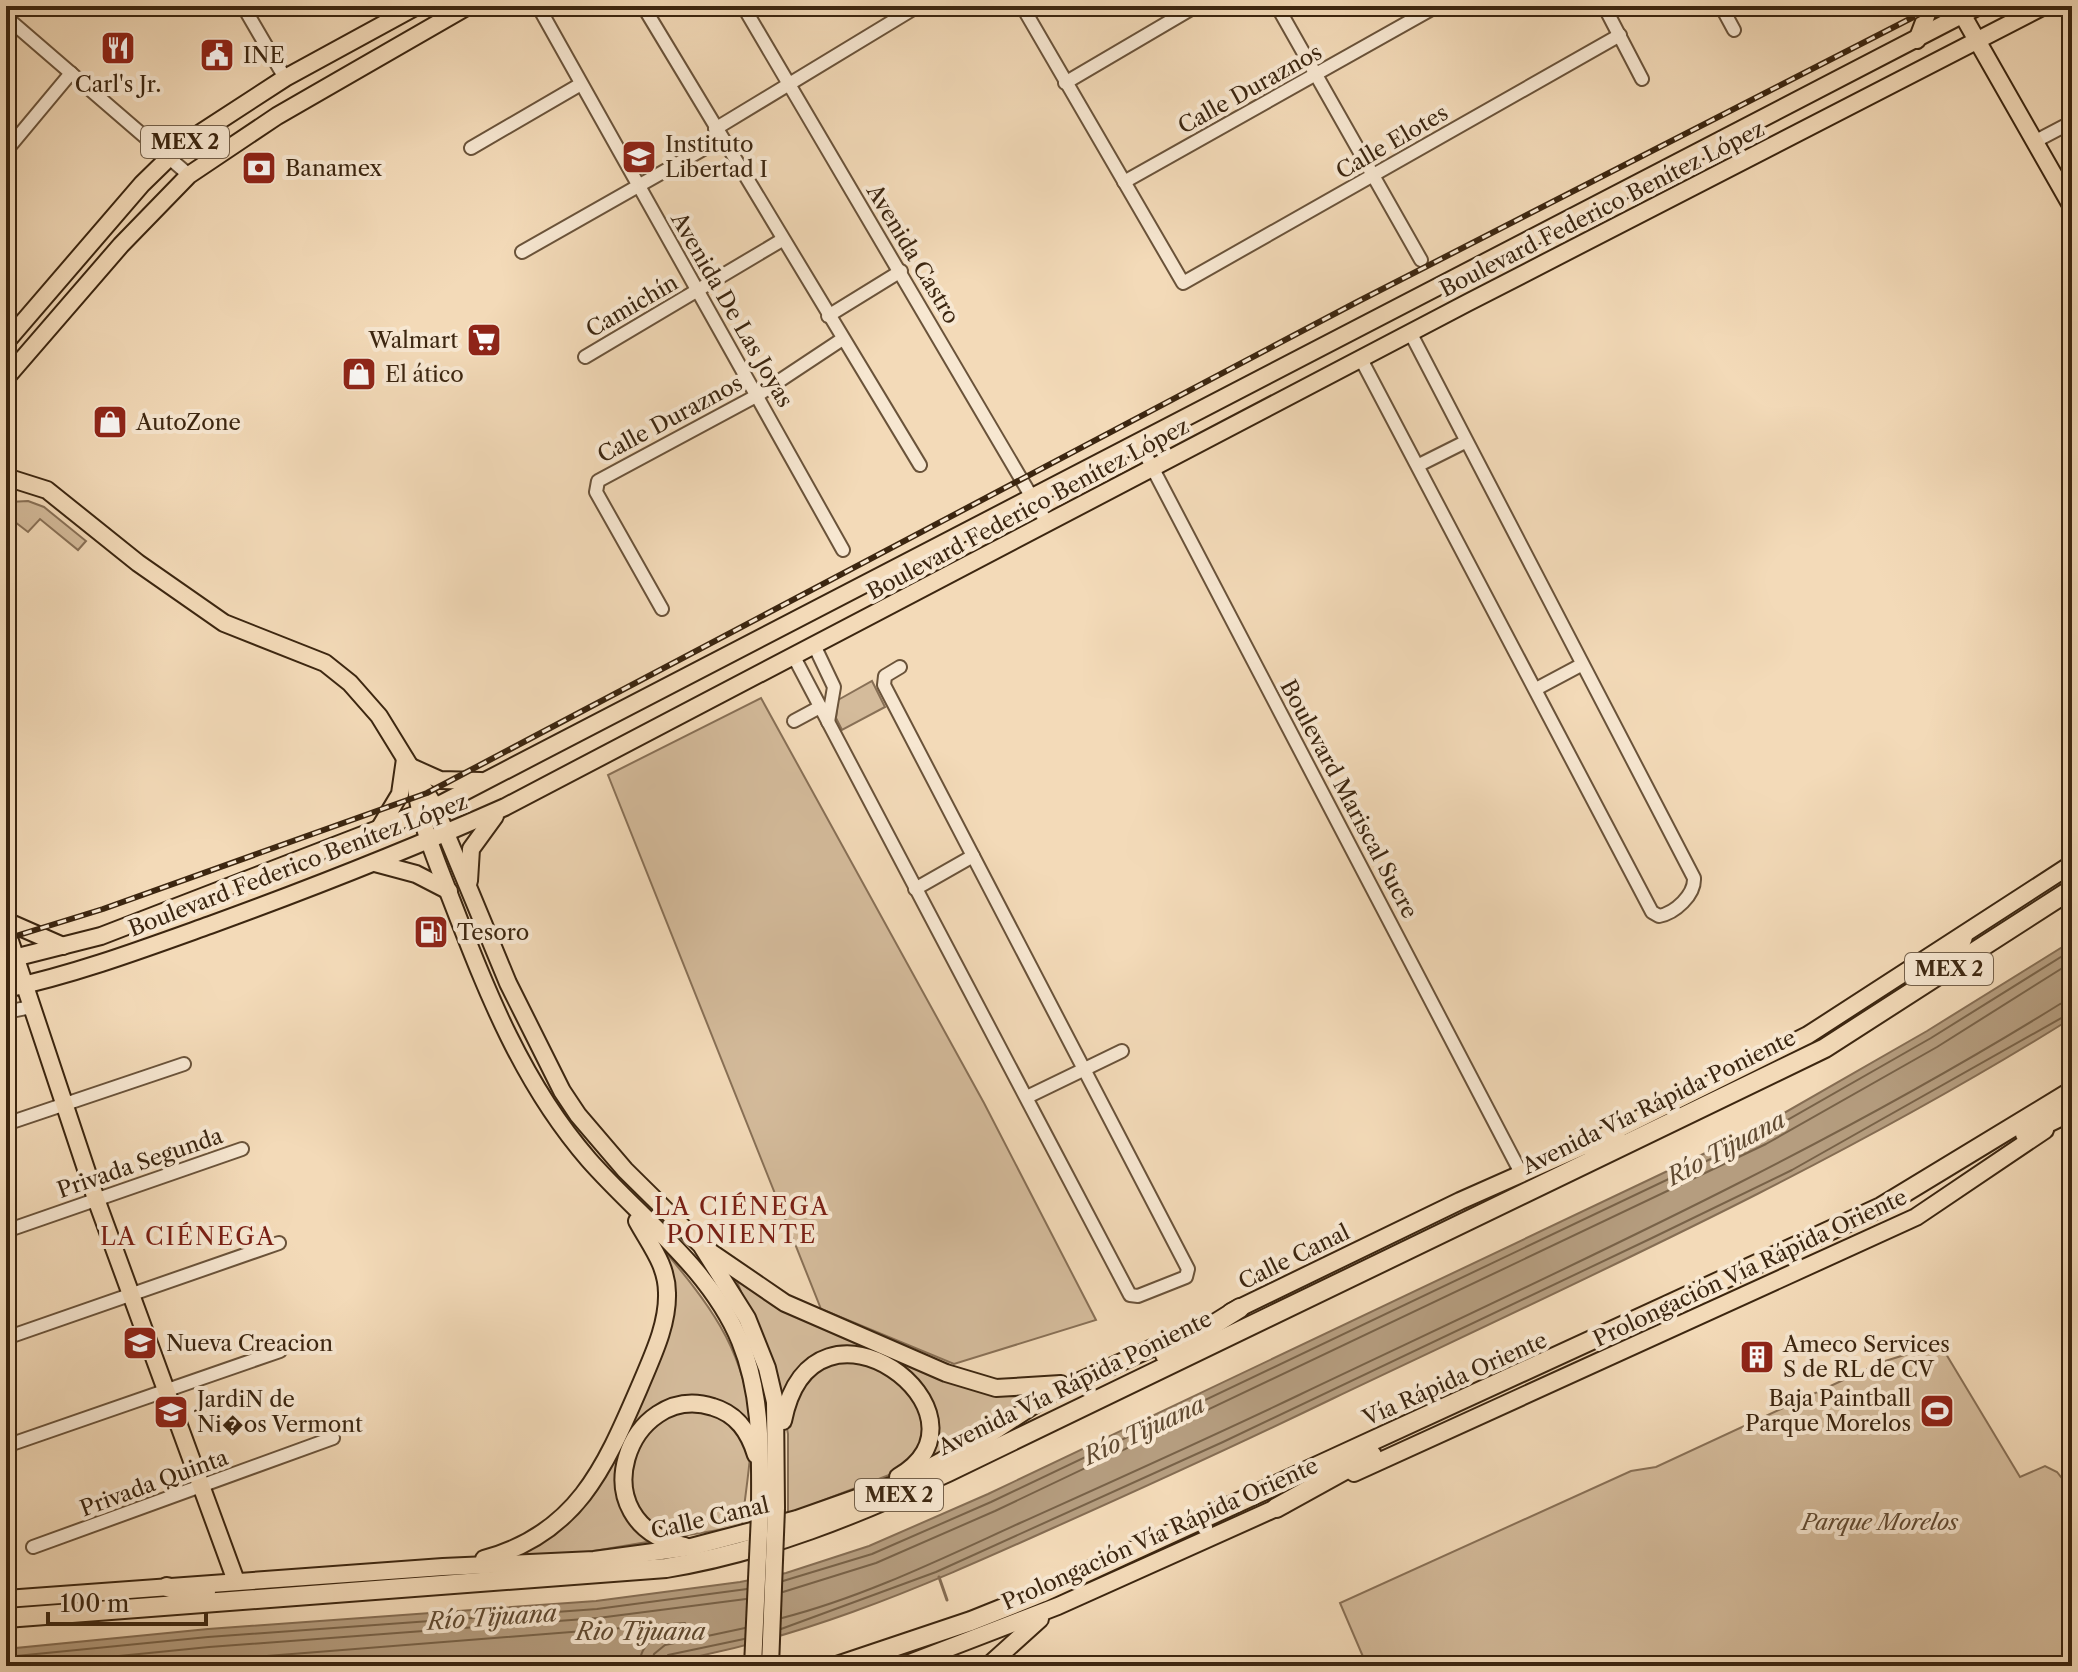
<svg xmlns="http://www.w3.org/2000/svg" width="2078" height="1672" font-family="'Libre Caslon Text',serif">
	<rect width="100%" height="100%" fill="#f3dab8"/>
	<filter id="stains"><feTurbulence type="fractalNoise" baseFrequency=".0025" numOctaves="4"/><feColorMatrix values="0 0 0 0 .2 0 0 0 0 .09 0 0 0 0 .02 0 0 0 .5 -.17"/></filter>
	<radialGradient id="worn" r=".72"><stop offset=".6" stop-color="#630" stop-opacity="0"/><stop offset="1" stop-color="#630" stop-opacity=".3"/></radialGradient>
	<g fill="#d4bb9b" stroke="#887056" stroke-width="2">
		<path d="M 28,501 L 44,507 L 86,541 L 78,550 L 40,519 L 28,532 L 6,515 L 9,502 Z"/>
		<path d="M 872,681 L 885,707 L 842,730 L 836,718 L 838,700 Z"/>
		<path d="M 761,698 L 984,1103 L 1096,1320 L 954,1364 L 821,1309 L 608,775 Z"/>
		<path d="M 651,1234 C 698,1292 741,1337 750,1415 C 754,1450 745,1491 742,1526 L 582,1553 L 517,1555 C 545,1538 572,1521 593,1495 C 611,1473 675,1335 672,1310 C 669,1285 657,1258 651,1234 Z"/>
		<path d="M 736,1279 L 800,1318 L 997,1395 L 1033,1398 L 928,1460 L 788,1514 L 788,1434 L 780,1390 Z"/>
		<path d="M 1940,1344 L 2020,1477 L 2045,1466 L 2057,1472 L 2072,1491 L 2072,1666 L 1367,1666 L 1340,1603 L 1631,1471 L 1656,1467 L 1882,1362 Z"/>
	</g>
	<path fill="#b59d7f" stroke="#856d53" stroke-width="2" d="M 2072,941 L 2072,1018 C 1837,1165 1584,1279 1334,1398 C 1241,1443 1147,1486 1053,1528 C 920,1588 788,1646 642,1666 L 6,1666 L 6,1649 L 208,1629 L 596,1601 L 740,1582 L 786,1573 L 869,1546 L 988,1494 L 1758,1128 L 1927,1031 Z"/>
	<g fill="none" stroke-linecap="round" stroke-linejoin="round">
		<g stroke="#786248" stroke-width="2">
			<path d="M 783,1581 L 872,1554 L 991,1502 L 1761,1135 L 1931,1038 L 2072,950"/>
			<path d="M 783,1592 L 876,1563 L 995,1511 L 1766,1144 L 1937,1047 L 2072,962"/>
			<path d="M 782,1618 C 864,1597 943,1558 1020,1523 C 1113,1481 1207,1439 1299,1395 C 1557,1272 1817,1155 2060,1004 L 2072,1001"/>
			<path d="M 781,1629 L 936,1572 L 1223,1442 L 1652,1238 L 1792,1170 L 2072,1012"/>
			<path d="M 6,1657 L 208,1637 L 597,1609 L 747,1589"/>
			<path d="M 19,1666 L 209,1647 L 598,1618 L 746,1599"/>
			<path d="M 140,1666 L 685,1623 L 684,1629 C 661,1634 641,1638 639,1666"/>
			<path d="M 651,1666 L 654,1654 L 665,1645 L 745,1628"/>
			<path d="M 662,1666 L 668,1655 L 744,1639"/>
		</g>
		<path stroke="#856d53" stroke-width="3" d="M 939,1577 L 947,1600"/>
		<g stroke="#6a533a" stroke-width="16">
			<g id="minor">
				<path d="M 243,6 L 285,78"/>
				<path d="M 538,6 L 843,550"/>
				<path d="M 643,6 L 920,465"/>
				<path d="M 743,6 L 1047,523"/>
				<path d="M 1022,6 L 1183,283 L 1620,35"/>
				<path d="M 1277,6 L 1421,260"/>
				<path d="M 1604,6 L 1642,79"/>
				<path d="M 1721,6 L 1734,30"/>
				<path d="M 6,17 L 189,175"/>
				<path d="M 1065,83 L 1196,6"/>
				<path d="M 715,129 L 918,6"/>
				<path d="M 2034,142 L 2072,122"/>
				<path d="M 471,148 L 581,84"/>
				<path d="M 6,151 L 71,73"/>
				<path d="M 1124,182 L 1437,6"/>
				<path d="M 522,252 L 721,139"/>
				<path d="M 828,316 L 901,271"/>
				<path d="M 585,357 L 782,240"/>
				<path d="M 1362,361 L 1652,912 L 1659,916 C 1675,913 1695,895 1694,878 L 1411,334"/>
				<path d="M 1140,444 L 1521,1173"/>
				<path d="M 1419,465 L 1465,442"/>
				<path d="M 662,609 L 596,492 L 598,481 L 758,395 L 841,340"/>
				<path d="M 814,645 L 834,687 L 828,722"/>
				<path d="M 794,657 L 1130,1295 L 1138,1296 L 1186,1277 L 1188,1269 L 884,685 L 885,676 L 900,667"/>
				<path d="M 1536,689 L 1581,665"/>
				<path d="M 794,721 L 820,707"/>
				<path d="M 915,889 L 973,856"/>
				<path d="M 6,1012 L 31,1007"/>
				<path d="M 1027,1097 L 1122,1051"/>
				<path d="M 6,1124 L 184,1064"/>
				<path d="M 6,1231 L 242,1149"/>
				<path d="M 6,1338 L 279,1243"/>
				<path d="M 6,1446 L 280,1351"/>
				<path d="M 33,1547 L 333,1438"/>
			</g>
		</g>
		<g stroke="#3c2610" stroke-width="20">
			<g id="major">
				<path d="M 1958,7 L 2072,207"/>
				<path d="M 1917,40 L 1930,6"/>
				<path d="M 6,342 L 142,184 L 182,145 L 285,78 L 417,6"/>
				<path d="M 6,378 L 121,245 L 189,175 L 277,116 L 468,6"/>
				<path d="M 6,477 L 47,490 L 138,563 L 224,623 L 325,663 L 350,683 L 379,716 L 435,807 L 508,983 L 562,1091 L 578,1115 L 625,1170 L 701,1245 L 747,1318 L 767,1368 L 775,1402 L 776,1508"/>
				<path d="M 411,767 L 440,780 L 481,781"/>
				<path d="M 415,778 C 418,820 436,859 451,899 C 487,992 522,1083 589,1160 C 640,1218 710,1268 740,1341 C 763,1397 760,1455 760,1514"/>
				<path d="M 379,829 L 400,794 L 405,759"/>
				<path d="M 375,863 L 416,874 L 449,891"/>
				<path d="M 469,881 L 471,849 L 495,816"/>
				<path d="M 6,921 L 63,946"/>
				<path d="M 6,929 L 96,1199 L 236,1581"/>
				<path d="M 6,960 L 101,936 L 435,807 L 1979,6"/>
				<path d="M 6,989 C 76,974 143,949 210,925 C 309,889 408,850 505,807 L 1467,303 L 2044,6"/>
				<path d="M 709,1251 L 785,1303 L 946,1373 L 996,1388 L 1061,1384"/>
				<path d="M 1231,1312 L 1460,1201 L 1586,1145 L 1808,1035 L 2072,864"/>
				<path d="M 783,1421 C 813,1270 1006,1414 898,1477"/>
				<path d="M 1354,1473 L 1916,1217 L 2045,1130"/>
				<path d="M 685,1546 C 576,1524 629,1380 713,1407 C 737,1414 749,1432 756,1455"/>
				<path d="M 484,1559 C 577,1534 605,1467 640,1386 C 652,1357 668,1325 667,1293 C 667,1265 650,1245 637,1221"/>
				<path d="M 6,1599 L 443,1567 L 594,1560 L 691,1547 L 797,1519 L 902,1482 L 979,1441 L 1051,1394 L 1196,1328"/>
				<path d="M 902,1666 L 1058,1606 L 1285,1504"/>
				<path d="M 988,1666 L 1040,1619"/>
			</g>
		</g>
		<g stroke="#3c2610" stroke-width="22">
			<g id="highway">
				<path d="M 1939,963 L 1957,951 L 1963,937"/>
				<path d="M 2025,1134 L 2072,1111"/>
				<path d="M 1586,1145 L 1595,1146 L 1616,1138"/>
				<path d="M 1165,1355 L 1240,1308"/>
				<path d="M 1276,1508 L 1372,1455"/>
				<path d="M 167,1587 L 183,1592 L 206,1592"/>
				<path d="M 6,1618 L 666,1568 C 765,1552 857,1514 948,1472 L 1825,1048 L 2072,889"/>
				<path d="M 837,1666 L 971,1621 L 1041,1593 L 1881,1207 L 2072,1091"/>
			</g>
		</g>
		<use href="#minor" stroke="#f7e7d1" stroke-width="12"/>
		<use href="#major" stroke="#f3dab8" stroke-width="16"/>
		<use href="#highway" stroke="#f3dab8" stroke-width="18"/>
		<g stroke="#3c2610" stroke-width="6">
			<path id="rail" d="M 6,939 L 103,909 L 427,793 L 1357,302 L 1935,6"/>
		</g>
		<use href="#rail" stroke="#f7e7d1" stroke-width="3" stroke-dasharray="9" stroke-linecap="butt"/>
		<g stroke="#3c2610" stroke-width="20" stroke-linecap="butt">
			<g id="major-bridge">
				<path d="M 753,1666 L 760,1514"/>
				<path d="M 770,1666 L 776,1508"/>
			</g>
		</g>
		<use href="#major-bridge" stroke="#f3dab8" stroke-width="16"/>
	</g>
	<defs>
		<g id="restaurant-square" transform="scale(1.8)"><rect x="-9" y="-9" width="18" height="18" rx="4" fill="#8f2418" stroke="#f7e7d1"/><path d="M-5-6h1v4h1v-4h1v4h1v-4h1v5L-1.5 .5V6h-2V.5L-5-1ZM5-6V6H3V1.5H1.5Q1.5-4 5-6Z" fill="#fff"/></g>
		<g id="civic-square" transform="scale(1.8)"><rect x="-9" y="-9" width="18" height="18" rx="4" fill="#8f2418" stroke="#f7e7d1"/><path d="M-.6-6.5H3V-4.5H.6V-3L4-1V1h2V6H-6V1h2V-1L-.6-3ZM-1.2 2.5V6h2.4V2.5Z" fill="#fff"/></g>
		<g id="school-square" transform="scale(1.8)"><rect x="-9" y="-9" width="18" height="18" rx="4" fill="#8f2418" stroke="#f7e7d1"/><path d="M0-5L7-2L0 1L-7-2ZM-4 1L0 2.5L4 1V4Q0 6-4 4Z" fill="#fff"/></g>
		<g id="bank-square" transform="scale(1.8)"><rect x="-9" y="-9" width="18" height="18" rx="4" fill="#8f2418" stroke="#f7e7d1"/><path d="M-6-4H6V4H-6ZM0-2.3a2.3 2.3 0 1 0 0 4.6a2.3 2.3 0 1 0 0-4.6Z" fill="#fff"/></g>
		<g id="supermarket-square" transform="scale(1.8)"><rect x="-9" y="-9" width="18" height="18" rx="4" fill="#8f2418" stroke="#f7e7d1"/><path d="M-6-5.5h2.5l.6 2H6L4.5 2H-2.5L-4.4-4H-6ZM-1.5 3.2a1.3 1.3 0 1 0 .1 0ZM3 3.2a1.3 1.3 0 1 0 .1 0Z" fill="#fff"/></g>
		<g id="shop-square" transform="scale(1.8)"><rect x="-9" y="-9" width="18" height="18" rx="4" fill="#8f2418" stroke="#f7e7d1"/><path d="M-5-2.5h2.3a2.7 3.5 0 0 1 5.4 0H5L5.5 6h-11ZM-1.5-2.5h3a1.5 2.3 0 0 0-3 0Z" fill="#fff"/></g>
		<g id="fuel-square" transform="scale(1.8)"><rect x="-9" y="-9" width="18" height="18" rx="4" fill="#8f2418" stroke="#f7e7d1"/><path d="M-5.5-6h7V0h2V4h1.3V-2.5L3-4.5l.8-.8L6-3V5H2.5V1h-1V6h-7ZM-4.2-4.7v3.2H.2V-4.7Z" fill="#fff"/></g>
		<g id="building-square" transform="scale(1.8)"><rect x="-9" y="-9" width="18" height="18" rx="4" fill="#8f2418" stroke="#f7e7d1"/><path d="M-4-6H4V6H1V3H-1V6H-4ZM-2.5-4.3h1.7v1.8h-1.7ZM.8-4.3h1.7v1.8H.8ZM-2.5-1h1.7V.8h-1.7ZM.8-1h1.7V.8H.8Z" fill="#fff"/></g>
		<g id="stadium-square" transform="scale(1.8)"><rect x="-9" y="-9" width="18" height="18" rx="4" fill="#8f2418" stroke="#f7e7d1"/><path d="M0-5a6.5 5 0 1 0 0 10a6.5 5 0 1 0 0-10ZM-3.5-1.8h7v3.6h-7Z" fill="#fff"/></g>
	</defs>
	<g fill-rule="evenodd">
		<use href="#restaurant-square" x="118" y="48"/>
		<use href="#civic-square" x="217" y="55"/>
		<use href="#school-square" x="639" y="157"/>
		<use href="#bank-square" x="259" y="168"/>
		<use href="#supermarket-square" x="484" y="340"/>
		<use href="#shop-square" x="359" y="374"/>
		<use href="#shop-square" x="110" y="422"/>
		<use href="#fuel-square" x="431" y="932"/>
		<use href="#school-square" x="140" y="1343"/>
		<use href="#building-square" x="1757" y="1357"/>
		<use href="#stadium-square" x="1937" y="1411"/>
		<use href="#school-square" x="171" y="1412"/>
	</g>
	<g text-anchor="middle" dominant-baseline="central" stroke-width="8" stroke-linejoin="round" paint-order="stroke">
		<g fill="#f7e7d1" stroke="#74604a" stroke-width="2">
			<rect x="141" y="126" width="88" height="32" rx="6"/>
			<rect x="1905" y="953" width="88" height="32" rx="6"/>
			<rect x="855" y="1479" width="88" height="32" rx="6"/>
		</g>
		<g font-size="20" font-weight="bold" fill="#3c2610">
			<text x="185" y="142">MEX 2</text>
			<text x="1949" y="969">MEX 2</text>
			<text x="899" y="1495">MEX 2</text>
		</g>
		<g font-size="22" fill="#3c2610" stroke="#f7e7d1" text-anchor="start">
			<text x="243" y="55">INE</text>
			<text x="118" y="84" text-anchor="middle">Carl's Jr.</text>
			<text x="665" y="144">Instituto<tspan x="665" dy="25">Libertad I</tspan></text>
			<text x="285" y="168">Banamex</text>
			<text x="458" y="340" text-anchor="end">Walmart</text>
			<text x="385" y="374">El ático</text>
			<text x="136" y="422">AutoZone</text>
			<text x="457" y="932">Tesoro</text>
			<text x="166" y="1343">Nueva Creacion</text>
			<text x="1783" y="1344">Ameco Services<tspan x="1783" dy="25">S de RL de CV</tspan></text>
			<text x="1911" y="1398" text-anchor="end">Baja Paintball<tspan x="1911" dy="25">Parque Morelos</tspan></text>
			<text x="197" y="1399">JardiN de<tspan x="197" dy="25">Ni�os Vermont</tspan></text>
		</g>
		<g font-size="22" fill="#3c2610" stroke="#f7e7d1">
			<text transform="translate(1250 89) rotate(-29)">Calle Duraznos</text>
			<text transform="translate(1392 142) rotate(-30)">Calle Elotes</text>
			<text transform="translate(1602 209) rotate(-27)">Boulevard Federico Benítez López</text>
			<text transform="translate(913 254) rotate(59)">Avenida Castro</text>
			<text transform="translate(632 306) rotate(-30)">Camichín</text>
			<text transform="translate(732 310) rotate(60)">Avenida De Las Joyas</text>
			<text transform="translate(670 419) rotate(-28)">Calle Duraznos</text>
			<text transform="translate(1028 509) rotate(-28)">Boulevard Federico Benítez López</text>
			<text transform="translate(1349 799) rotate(62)">Boulevard Mariscal Sucre</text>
			<text transform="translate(298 865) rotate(-21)">Boulevard Federico Benítez López</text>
			<text transform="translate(1659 1102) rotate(-26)">Avenida Vía Rápida Poniente</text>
			<text transform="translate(140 1163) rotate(-19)">Privada Segunda</text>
			<text transform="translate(1294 1257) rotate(-26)">Calle Canal</text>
			<text transform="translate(1750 1268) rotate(-25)">Prolongación Vía Rápida Oriente</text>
			<text transform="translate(1455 1379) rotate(-24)">Vía Rápida Oriente</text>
			<text transform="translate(1075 1383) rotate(-26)">Avenida Vía Rápida Poniente</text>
			<text transform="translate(154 1483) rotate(-20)">Privada Quinta</text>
			<text transform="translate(710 1518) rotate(-13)">Calle Canal</text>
			<text transform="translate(1160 1534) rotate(-24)">Prolongación Vía Rápida Oriente</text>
		</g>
		<g font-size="22" font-style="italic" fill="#624b33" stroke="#f7e7d1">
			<text x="1880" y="1522">Parque Morelos</text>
		</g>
		<g font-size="24" font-style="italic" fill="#604a31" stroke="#f7e7d1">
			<text transform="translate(1726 1148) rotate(-28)">Río Tijuana</text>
			<text transform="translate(1144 1430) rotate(-25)">Río Tijuana</text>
			<text transform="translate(492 1617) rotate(-4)">Río Tijuana</text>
			<text x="641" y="1631">Rio Tijuana</text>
		</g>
		<g font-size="24" letter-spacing="2" fill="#7a1f14" stroke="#f7e7d1">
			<text x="742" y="1206">LA CIÉNEGA<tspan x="742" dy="28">PONIENTE</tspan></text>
			<text x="188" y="1236">LA CIÉNEGA</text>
		</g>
	</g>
	<rect width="2078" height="1672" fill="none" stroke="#f3dab8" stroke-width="32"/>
	<rect x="8" y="8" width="2062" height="1656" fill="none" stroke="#3c2610" stroke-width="4"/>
	<rect x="16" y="16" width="2046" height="1640" fill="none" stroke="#3c2610" stroke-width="2"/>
	<path d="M48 1612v12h158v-12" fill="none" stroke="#3c2610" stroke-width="4"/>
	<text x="60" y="1612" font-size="24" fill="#3c2610" stroke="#f7e7d1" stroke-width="6" paint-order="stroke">100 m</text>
	<rect width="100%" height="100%" filter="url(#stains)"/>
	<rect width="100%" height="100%" fill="url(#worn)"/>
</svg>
